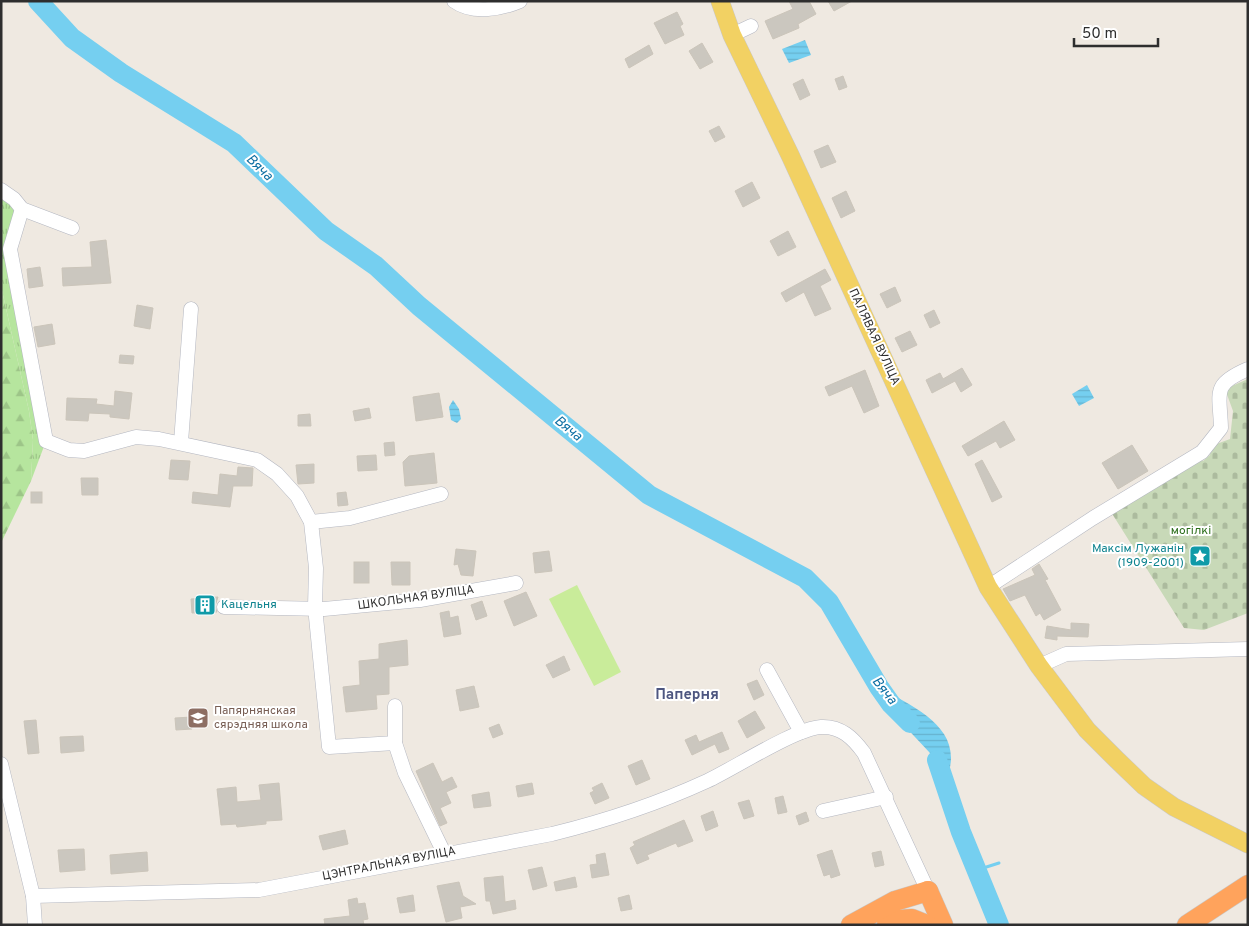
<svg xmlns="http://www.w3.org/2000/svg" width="1249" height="926" font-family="Overpass,sans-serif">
	<defs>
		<pattern id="grass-tufts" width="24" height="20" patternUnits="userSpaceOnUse" patternTransform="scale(1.25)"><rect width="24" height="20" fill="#b6e59e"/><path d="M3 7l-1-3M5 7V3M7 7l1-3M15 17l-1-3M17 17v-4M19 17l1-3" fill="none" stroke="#9dc588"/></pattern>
		<pattern id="forest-firs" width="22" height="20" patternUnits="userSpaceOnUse" patternTransform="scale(1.25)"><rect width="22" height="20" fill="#b6e59e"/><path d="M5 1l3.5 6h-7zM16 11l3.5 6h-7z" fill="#9dc588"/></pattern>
		<pattern id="cemetery-stones" width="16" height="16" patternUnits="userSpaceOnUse" patternTransform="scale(1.25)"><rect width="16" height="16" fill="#c8d9b8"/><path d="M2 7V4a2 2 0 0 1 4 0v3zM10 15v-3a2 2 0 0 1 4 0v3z" fill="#acbb9e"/></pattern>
		<pattern id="water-rules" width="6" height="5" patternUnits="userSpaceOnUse" patternTransform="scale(1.25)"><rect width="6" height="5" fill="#75cff0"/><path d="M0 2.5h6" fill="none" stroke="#66b2ce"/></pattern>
	</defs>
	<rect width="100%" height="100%" fill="#efe9e1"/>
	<path fill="url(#grass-tufts)" d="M 1,190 L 22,209 L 10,249 L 46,441 L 31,481 L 33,440 L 29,411 L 1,286 Z"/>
	<path fill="url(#forest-firs)" d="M 1,286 L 29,411 L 33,440 L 31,481 L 1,543 Z"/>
	<path fill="url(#cemetery-stones)" d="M 1248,379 L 1248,613 L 1204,630 L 1184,628 L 1111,512 L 1198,458 L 1203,461 L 1210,455 L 1211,446 L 1230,439 L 1233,411 L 1225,389 Z"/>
	<path fill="#c9ec9a" d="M 577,585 L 621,672 L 594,686 L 549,599 Z"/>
	<g fill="url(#water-rules)">
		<path d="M 805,40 L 811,55 L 789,63 L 782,49 Z"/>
		<path d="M 1087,385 L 1094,398 L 1079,406 L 1072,394 Z"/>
		<path d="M 453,400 L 459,409 L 461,419 L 457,423 L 451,420 L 449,407 Z"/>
		<path d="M 879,687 C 918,710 970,730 944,785 L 930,753 L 899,720 Z"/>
	</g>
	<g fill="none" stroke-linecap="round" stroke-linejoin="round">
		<path stroke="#75cff0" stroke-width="3" d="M 977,870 L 999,863"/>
		<g stroke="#75cff0" stroke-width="20">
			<path d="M 38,1 L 72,38 L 121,73 L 234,143 L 326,231 L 376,266 L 419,306 L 649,495 L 805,578 L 829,602 L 879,687 L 891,704 L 910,723"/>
			<path d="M 937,760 L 961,832 L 999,925"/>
		</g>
	</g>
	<g fill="#cbc7bf" stroke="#cbc5ba">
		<path d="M 789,1 L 809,1 L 816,14 L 798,24 L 799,28 L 773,39 L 765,21 L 793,9 Z"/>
		<path d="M 828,1 L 852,1 L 834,11 Z"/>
		<path d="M 677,12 L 683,24 L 680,26 L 684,35 L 665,44 L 654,23 Z"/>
		<path d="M 702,43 L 713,62 L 700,69 L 689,51 Z"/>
		<path d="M 649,45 L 653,54 L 629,68 L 625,59 Z"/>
		<path d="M 843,76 L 847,87 L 839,90 L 835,79 Z"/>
		<path d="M 803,79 L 810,95 L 800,100 L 793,84 Z"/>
		<path d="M 719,126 L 725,137 L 715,142 L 709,131 Z"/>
		<path d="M 828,145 L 836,162 L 821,168 L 814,151 Z"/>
		<path d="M 752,182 L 760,198 L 743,207 L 735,191 Z"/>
		<path d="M 846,191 L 855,211 L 841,218 L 832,198 Z"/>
		<path d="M 788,231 L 796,247 L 778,256 L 770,241 Z"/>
		<path d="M 106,240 L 111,283 L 63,286 L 62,268 L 92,267 L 90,242 Z"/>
		<path d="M 40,267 L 43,286 L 29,288 L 27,269 Z"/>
		<path d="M 825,269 L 831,280 L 820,286 L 831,309 L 815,316 L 804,292 L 786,302 L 781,293 Z"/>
		<path d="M 895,287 L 901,301 L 887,308 L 880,294 Z"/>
		<path d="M 137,305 L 153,308 L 150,329 L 134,326 Z"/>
		<path d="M 934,310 L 940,323 L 930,328 L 924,315 Z"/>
		<path d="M 52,324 L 55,344 L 38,347 L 34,327 Z"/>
		<path d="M 910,331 L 917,345 L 902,352 L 895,338 Z"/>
		<path d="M 120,355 L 134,356 L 133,364 L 119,363 Z"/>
		<path d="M 962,368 L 972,385 L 961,392 L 955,381 L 932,393 L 926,380 L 940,373 L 943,379 Z"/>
		<path d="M 865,370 L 879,406 L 864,413 L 852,386 L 829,396 L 825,387 Z"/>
		<path d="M 115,391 L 132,393 L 129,419 L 110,417 L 110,414 L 89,413 L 88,421 L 66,420 L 67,398 L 97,399 L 96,404 L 114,406 Z"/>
		<path d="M 439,393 L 443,417 L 416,421 L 413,397 Z"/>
		<path d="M 369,408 L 371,418 L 355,421 L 353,411 Z"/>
		<path d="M 310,414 L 311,426 L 298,426 L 298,415 Z"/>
		<path d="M 1004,421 L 1015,440 L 1000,448 L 996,441 L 968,456 L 962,446 Z"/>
		<path d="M 394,442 L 395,455 L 385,456 L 384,443 Z"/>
		<path d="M 1132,445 L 1148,471 L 1118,489 L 1102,463 Z"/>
		<path d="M 434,453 L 437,483 L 405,486 L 403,462 L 409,456 Z"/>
		<path d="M 376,455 L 377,470 L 358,471 L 357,456 Z"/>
		<path d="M 171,460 L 190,461 L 188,480 L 169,479 Z"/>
		<path d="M 982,460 L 1002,497 L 992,502 L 975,464 Z"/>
		<path d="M 314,464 L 314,483 L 298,484 L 296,465 Z"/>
		<path d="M 238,467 L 253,468 L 252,486 L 233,486 L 230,507 L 192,503 L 193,492 L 218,495 L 220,474 L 237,476 Z"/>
		<path d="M 81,478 L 98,478 L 98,495 L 82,495 Z"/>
		<rect x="31" y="492" width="11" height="11"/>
		<path d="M 346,492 L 348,505 L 338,506 L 337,493 Z"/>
		<path d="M 456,549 L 476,551 L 473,576 L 461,575 L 458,564 L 454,565 Z"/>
		<path d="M 549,551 L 552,571 L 535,573 L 533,553 Z"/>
		<rect x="354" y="562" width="15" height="21"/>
		<path d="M 391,562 L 410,562 L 410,585 L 392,585 Z"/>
		<path d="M 1039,564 L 1048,579 L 1045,580 L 1061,610 L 1044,620 L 1040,613 L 1036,616 L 1025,595 L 1010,601 L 1003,589 L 1035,575 L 1032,569 Z"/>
		<path d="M 526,592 L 537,616 L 514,626 L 504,601 Z"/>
		<path d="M 218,597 L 215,606 L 217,612 L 192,613 L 191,599 Z"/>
		<path d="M 482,601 L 487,616 L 476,620 L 471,605 Z"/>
		<path d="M 449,611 L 450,618 L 458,616 L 461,634 L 444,637 L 440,613 Z"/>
		<path d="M 1071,623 L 1089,624 L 1088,637 L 1057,636 L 1057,640 L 1045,638 L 1047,626 L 1071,630 Z"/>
		<path d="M 407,640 L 408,665 L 389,667 L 389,694 L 376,695 L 377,709 L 346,712 L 343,687 L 360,685 L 359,661 L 379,659 L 379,644 Z"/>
		<path d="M 564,656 L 570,670 L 553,678 L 546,665 Z"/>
		<path d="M 757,680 L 764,695 L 754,700 L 747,684 Z"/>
		<path d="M 474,686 L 479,707 L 460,711 L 456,690 Z"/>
		<path d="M 755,711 L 765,728 L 747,738 L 738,721 Z"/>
		<path d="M 192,717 L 192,729 L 176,730 L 175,718 Z"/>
		<path d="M 36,720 L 39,753 L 28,754 L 24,721 Z"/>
		<path d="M 499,724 L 503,734 L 493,738 L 489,728 Z"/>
		<path d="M 722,732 L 729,749 L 719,753 L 715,744 L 692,755 L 685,740 L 696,735 L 699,742 Z"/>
		<path d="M 83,736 L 84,751 L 61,753 L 60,737 Z"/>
		<path d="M 642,760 L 650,779 L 636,785 L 628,766 Z"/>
		<path d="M 433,763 L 442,782 L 452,777 L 457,787 L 446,792 L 451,803 L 440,808 L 447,823 L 440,826 L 416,771 Z"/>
		<path d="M 279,783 L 282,820 L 266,821 L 266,824 L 237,827 L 236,824 L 221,825 L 217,789 L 236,787 L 237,802 L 261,800 L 259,785 Z"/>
		<path d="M 532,783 L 534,794 L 518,797 L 516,786 Z"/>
		<path d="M 602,783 L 609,798 L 595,804 L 590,793 L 594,791 L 592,788 Z"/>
		<path d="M 489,792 L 491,806 L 474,808 L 472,795 Z"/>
		<path d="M 783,796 L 787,812 L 778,814 L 775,798 Z"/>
		<path d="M 749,800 L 754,816 L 744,819 L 738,803 Z"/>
		<path d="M 713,811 L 718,826 L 706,831 L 701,816 Z"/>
		<path d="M 806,812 L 809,821 L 799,825 L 796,816 Z"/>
		<path d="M 684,820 L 693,841 L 678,847 L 676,843 L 647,855 L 649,859 L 637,864 L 630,848 L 635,845 L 633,842 Z"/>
		<path d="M 345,830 L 348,844 L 323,850 L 319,836 Z"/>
		<path d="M 84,849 L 85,870 L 60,872 L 58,850 Z"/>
		<path d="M 832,850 L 840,875 L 831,878 L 830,874 L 824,876 L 817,855 Z"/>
		<path d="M 881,851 L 884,865 L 875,867 L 872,853 Z"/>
		<path d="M 147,852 L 148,871 L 111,874 L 110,855 Z"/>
		<path d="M 605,853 L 609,875 L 592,878 L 590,865 L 597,864 L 596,855 Z"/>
		<path d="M 542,867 L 547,886 L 533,890 L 528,870 Z"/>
		<path d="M 503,876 L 505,902 L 515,900 L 516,909 L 493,914 L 490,901 L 486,901 L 484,878 Z"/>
		<path d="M 575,877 L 577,887 L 556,891 L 554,882 Z"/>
		<path d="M 459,882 L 463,896 L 476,904 L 460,907 L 462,918 L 446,922 L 437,886 Z"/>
		<path d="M 413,895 L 415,911 L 400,913 L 397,898 Z"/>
		<path d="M 629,895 L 632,909 L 621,911 L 618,898 Z"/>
		<path d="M 357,898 L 358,904 L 365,903 L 368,919 L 363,920 L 364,925 L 325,925 L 324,919 L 350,916 L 348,900 Z"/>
	</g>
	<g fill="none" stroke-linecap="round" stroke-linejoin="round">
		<g stroke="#b4b7c1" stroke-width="15">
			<g id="minor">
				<path d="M 454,1 C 472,14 499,10 520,1"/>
				<path d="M 732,35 L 751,26"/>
				<path d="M 1,190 L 14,199 L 22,209 L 72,228"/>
				<path d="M 22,209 L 10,249 L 46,441 L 69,450 L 84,451 L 136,437 L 159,439 L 257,460 L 277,474 L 297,496 L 311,522 L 316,568 L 315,607 L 329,747 L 395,743"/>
				<path d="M 181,442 L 191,309"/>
				<path d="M 311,522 L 350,518 L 441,494"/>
				<path d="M 988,587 L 1093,518 L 1202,452 L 1221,428 C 1220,392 1211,385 1248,369"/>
				<path d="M 224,607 L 324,609 L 420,600 L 516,583"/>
				<path d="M 1039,666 L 1066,654 L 1248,649"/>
				<path d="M 767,670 L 801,732"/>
				<path d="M 395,706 L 395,743 L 405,773 L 444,853"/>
				<path d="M 1,764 L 33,896 L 35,925"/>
				<path d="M 823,811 L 886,797"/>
				<path d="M 33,896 L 259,890 L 552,834 C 605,821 657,804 707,781 C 735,768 794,729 821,727 C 841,726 853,738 864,753 L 928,891"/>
			</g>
		</g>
		<g stroke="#c9c9c9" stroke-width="19">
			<path id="major" d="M 720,1 L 732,35 L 790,155 L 988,587 L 1039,666 L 1087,730 L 1116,759 L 1144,786 L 1174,807 L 1248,844"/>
		</g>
		<g stroke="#c9c9c9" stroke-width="21">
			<g id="highway">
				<path d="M 928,891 L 943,925"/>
				<path d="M 887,921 L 912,919 L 927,925"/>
				<path d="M 851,925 L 895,901 L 928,891"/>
				<path d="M 1187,925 L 1248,885"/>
			</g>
		</g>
		<use href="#minor" stroke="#fff" stroke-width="14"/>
		<use href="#major" stroke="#f2d163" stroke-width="18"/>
		<use href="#highway" stroke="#ffa35c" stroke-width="20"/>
	</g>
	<defs>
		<g id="sight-square" transform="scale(1.125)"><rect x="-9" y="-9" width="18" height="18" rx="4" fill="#0f9aa8" stroke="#fff"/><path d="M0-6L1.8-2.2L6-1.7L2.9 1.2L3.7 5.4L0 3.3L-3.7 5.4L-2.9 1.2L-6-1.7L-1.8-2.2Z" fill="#fff"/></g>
		<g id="building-square" transform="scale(1.125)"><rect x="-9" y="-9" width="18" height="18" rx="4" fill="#0f9aa8" stroke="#fff"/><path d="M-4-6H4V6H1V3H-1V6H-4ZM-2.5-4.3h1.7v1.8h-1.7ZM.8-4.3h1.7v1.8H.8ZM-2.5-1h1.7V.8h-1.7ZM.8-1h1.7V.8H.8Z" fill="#fff"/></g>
		<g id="school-square" transform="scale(1.125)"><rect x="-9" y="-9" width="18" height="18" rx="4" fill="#8d6e63" stroke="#fff"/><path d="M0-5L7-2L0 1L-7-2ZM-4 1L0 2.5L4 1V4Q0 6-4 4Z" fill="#fff"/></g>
	</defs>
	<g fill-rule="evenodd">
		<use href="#sight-square" x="1200" y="556"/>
		<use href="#building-square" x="205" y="605"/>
		<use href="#school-square" x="198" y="718"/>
	</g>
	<g text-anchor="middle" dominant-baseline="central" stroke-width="4" stroke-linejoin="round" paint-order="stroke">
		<g font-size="12" fill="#2e2e2e" stroke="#fff">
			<text transform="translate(874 337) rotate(65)">ПАЛЯВАЯ ВУЛІЦА</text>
			<text transform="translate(416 598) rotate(-8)">ШКОЛЬНАЯ ВУЛІЦА</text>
			<text transform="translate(389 864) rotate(-11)">ЦЭНТРАЛЬНАЯ ВУЛІЦА</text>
		</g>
		<g font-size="12" fill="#2c6e1b" stroke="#fff">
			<text x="1191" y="531">могілкі</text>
		</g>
		<g font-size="12" fill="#0d838f" stroke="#fff" text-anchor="end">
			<text x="1184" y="549">Максiм Лужанiн<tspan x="1184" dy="14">(1909-2001)</tspan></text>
			<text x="221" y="605" text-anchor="start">Кацельня</text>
		</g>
		<g font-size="12" fill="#785e54" stroke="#fff" text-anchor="start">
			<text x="214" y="711">Папярнянская<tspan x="214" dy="14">сярэдняя школа</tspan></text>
		</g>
		<g font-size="14" font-style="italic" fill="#0d6fa3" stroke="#fff">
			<text transform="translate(259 168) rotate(44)">Вяча</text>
			<text transform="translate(568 429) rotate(39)">Вяча</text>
			<text transform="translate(884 691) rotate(52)">Вяча</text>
		</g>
		<g font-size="15" font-weight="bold" fill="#4d5680" stroke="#fff">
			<text x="687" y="695">Паперня</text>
		</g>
	</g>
	<rect width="1249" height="926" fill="none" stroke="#2e2e2e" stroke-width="5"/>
	<path d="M1074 38v8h84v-8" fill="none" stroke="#2e2e2e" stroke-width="2.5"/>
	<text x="1082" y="38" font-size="15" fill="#2e2e2e" stroke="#ffffff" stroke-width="4" paint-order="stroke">50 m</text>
</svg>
